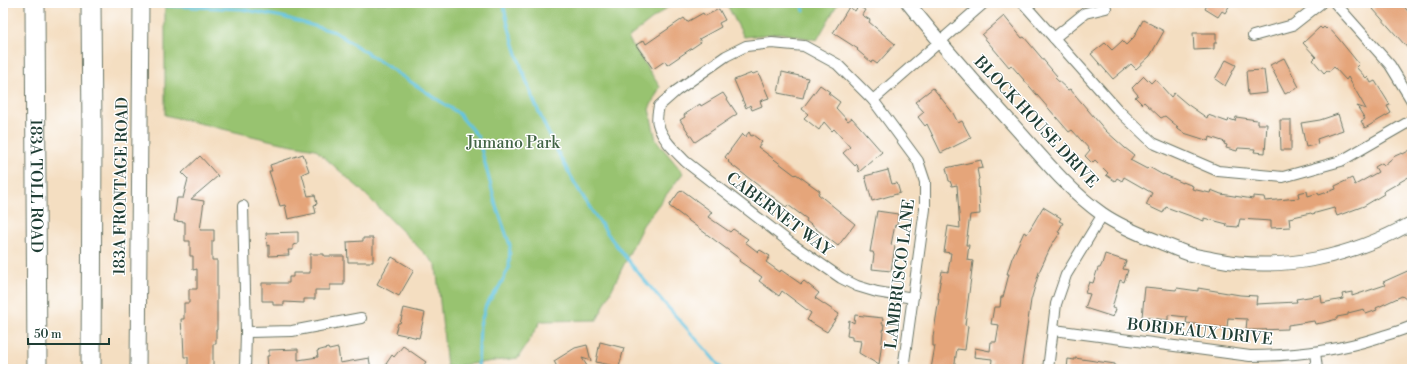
<svg xmlns="http://www.w3.org/2000/svg" width="1415" height="372" font-family="'Libre Bodoni',serif">
	<rect width="100%" height="100%" fill="#fff"/>
	<filter id="ink" filterUnits="userSpaceOnUse"><feTurbulence type="fractalNoise" baseFrequency=".025" numOctaves="2"/><feDisplacementMap in="SourceGraphic" scale="8" xChannelSelector="R" yChannelSelector="G"/><feConvolveMatrix kernelMatrix="1 2 1 2 8 2 1 2 1" color-interpolation-filters="sRGB"/></filter>
	<filter id="wash" filterUnits="userSpaceOnUse"><feTurbulence type="fractalNoise" baseFrequency=".012" numOctaves="4" result="noise"/><feDisplacementMap in="SourceGraphic" scale="16" xChannelSelector="R" yChannelSelector="G"/><feGaussianBlur stdDeviation="0.9" result="paint"/><feColorMatrix in="noise" values="0 0 0 0 0 0 0 0 0 0 0 0 0 0 0 0 0 1.4 0 .05"/><feComposite in="paint" operator="in"/></filter>
	<g filter="url(#wash)">
		<rect width="100%" height="100%" fill="#f4dec1"/>
		<g fill="#98c370" stroke="#5c8052">
			<path d="M 165,3 L 678,3 L 672,4 L 628,38 L 660,87 L 649,109 L 656,140 L 683,173 L 643,225 L 597,320 L 541,321 L 518,358 L 447,367 L 436,265 L 359,188 L 315,149 L 277,142 L 165,115 Z"/>
			<path d="M 726,3 L 838,3 L 817,40 L 780,33 L 744,37 Z"/>
		</g>
		<g fill="none" stroke-linecap="round" stroke-linejoin="round">
			<g stroke="#63c4e1" stroke-width="3">
				<path d="M 118,3 L 137,5"/>
				<path d="M 503,3 C 506,15 508,27 512,38 C 535,118 578,200 631,264 C 660,300 693,334 722,369"/>
				<path d="M 802,3 L 804,11"/>
				<path d="M 145,5 L 241,9 L 283,17 L 335,32 L 458,113 L 478,137 L 496,205 L 510,245 L 509,268 L 498,289 L 486,305 L 480,325 L 478,369"/>
			</g>
		</g>
		<g id="blocks">
			<g fill="#e5a57a">
				<path d="M 1208,3 L 1231,3 L 1225,13 L 1222,11 L 1218,17 L 1205,9 Z"/>
				<path d="M 1379,3 L 1401,3 L 1412,16 L 1412,53 L 1373,9 Z"/>
				<path d="M 858,6 L 865,10 L 862,15 L 870,20 L 869,22 L 895,44 L 877,64 L 873,61 L 871,62 L 857,50 L 858,49 L 833,33 L 849,7 L 855,11 Z"/>
				<path d="M 719,9 L 725,20 L 719,23 L 721,27 L 699,39 L 701,42 L 667,65 L 665,61 L 653,69 L 636,45 L 644,40 L 646,44 L 684,18 L 687,22 L 703,13 L 705,16 Z"/>
				<path d="M 1004,16 L 1022,38 L 1024,37 L 1057,76 L 1055,78 L 1068,90 L 1070,89 L 1106,131 L 1125,148 L 1134,155 L 1130,160 L 1147,169 L 1149,167 L 1163,175 L 1163,174 L 1183,183 L 1183,182 L 1193,186 L 1192,189 L 1210,193 L 1211,190 L 1221,194 L 1253,199 L 1253,196 L 1264,197 L 1265,201 L 1299,198 L 1298,193 L 1307,191 L 1308,196 L 1318,193 L 1319,195 L 1336,189 L 1335,186 L 1352,178 L 1355,185 L 1378,172 L 1375,167 L 1382,163 L 1384,165 L 1395,156 L 1402,153 L 1403,154 L 1412,149 L 1412,175 L 1383,192 L 1384,194 L 1364,206 L 1337,216 L 1334,208 L 1312,214 L 1311,213 L 1289,218 L 1290,227 L 1271,228 L 1271,221 L 1240,219 L 1238,227 L 1226,226 L 1227,224 L 1204,218 L 1204,221 L 1166,207 L 1163,213 L 1146,205 L 1152,193 L 1124,177 L 1122,181 L 1117,178 L 1115,181 L 1106,175 L 1108,173 L 1095,160 L 1092,163 L 1085,156 L 1090,150 L 1072,130 L 1069,132 L 1011,65 L 1009,67 L 982,35 Z"/>
				<path d="M 1143,20 L 1164,31 L 1150,56 L 1136,69 L 1131,64 L 1113,79 L 1091,54 L 1105,43 L 1112,50 L 1122,41 L 1126,45 L 1134,37 Z"/>
				<path d="M 1320,27 L 1322,29 L 1324,27 L 1326,29 L 1328,27 L 1338,38 L 1359,64 L 1356,67 L 1366,78 L 1367,77 L 1369,79 L 1371,83 L 1375,81 L 1390,105 L 1387,106 L 1391,113 L 1365,128 L 1361,121 L 1365,119 L 1357,106 L 1366,109 L 1348,77 L 1346,80 L 1334,67 L 1328,72 L 1327,70 L 1324,73 L 1313,60 L 1316,57 L 1303,43 Z"/>
				<path d="M 1193,33 L 1216,33 L 1216,43 L 1214,43 L 1214,49 L 1194,50 Z"/>
				<path d="M 1284,58 L 1299,87 L 1285,94 L 1270,65 Z"/>
				<path d="M 1226,60 L 1236,65 L 1225,86 L 1215,79 Z"/>
				<path d="M 1264,70 L 1267,93 L 1248,95 L 1246,71 Z"/>
				<path d="M 758,72 L 769,98 L 760,101 L 762,106 L 752,110 L 750,105 L 746,108 L 734,80 L 752,73 L 753,74 Z"/>
				<path d="M 782,72 L 808,78 L 803,98 L 778,93 Z"/>
				<path d="M 1144,76 L 1151,83 L 1155,79 L 1171,97 L 1174,93 L 1187,104 L 1207,118 L 1208,115 L 1228,122 L 1229,119 L 1235,121 L 1236,117 L 1257,120 L 1257,124 L 1267,124 L 1265,153 L 1254,152 L 1255,149 L 1238,148 L 1237,151 L 1226,148 L 1227,145 L 1224,144 L 1225,142 L 1210,137 L 1209,141 L 1184,133 L 1176,128 L 1178,127 L 1165,116 L 1161,118 L 1144,102 L 1142,104 L 1135,97 L 1138,95 L 1132,88 Z"/>
				<path d="M 820,85 L 830,92 L 828,93 L 840,102 L 836,108 L 848,121 L 852,118 L 882,152 L 859,172 L 857,164 L 855,166 L 843,153 L 850,147 L 834,129 L 832,131 L 824,122 L 819,130 L 804,118 L 808,114 L 802,109 Z"/>
				<path d="M 933,88 L 953,113 L 958,123 L 962,121 L 971,138 L 941,153 L 927,124 L 925,126 L 918,117 L 924,112 L 915,102 Z"/>
				<path d="M 723,93 L 737,114 L 695,142 L 680,120 L 685,117 L 684,115 L 700,104 L 701,106 Z"/>
				<path d="M 1338,114 L 1343,130 L 1317,139 L 1318,144 L 1306,147 L 1301,123 L 1320,120 Z"/>
				<path d="M 1280,120 L 1291,120 L 1291,150 L 1281,150 Z"/>
				<path d="M 749,132 L 751,136 L 753,135 L 762,142 L 758,147 L 795,175 L 796,174 L 820,191 L 818,194 L 855,224 L 838,246 L 806,221 L 807,219 L 792,208 L 788,205 L 786,207 L 728,162 L 729,161 L 725,157 L 742,134 L 745,137 Z"/>
				<path d="M 303,154 L 309,171 L 302,174 L 308,196 L 315,195 L 317,204 L 314,205 L 316,213 L 288,219 L 285,205 L 280,206 L 269,171 L 272,171 L 270,165 Z"/>
				<path d="M 200,156 L 218,176 L 191,199 L 204,201 L 200,230 L 214,230 L 214,241 L 212,241 L 212,260 L 217,260 L 217,330 L 216,330 L 216,344 L 213,344 L 213,369 L 188,369 L 188,357 L 184,357 L 183,334 L 182,334 L 181,319 L 184,319 L 184,303 L 189,303 L 189,289 L 197,289 L 197,269 L 193,270 L 193,256 L 190,256 L 190,241 L 185,241 L 185,222 L 174,221 L 177,198 L 183,198 L 188,179 L 182,173 Z"/>
				<path d="M 981,160 L 983,168 L 977,169 L 979,179 L 978,180 L 980,214 L 970,215 L 966,245 L 969,245 L 967,260 L 973,261 L 965,325 L 968,326 L 965,350 L 957,349 L 954,369 L 931,369 L 935,346 L 933,346 L 933,337 L 939,299 L 938,299 L 939,288 L 942,271 L 948,272 L 951,253 L 944,252 L 948,226 L 960,228 L 957,185 L 952,186 L 950,181 L 949,181 L 946,168 Z"/>
				<path d="M 888,170 L 892,184 L 897,183 L 900,193 L 872,201 L 865,176 Z"/>
				<path d="M 682,190 L 712,212 L 708,217 L 730,232 L 733,229 L 748,239 L 745,242 L 758,252 L 760,250 L 770,256 L 766,262 L 780,272 L 781,270 L 801,284 L 804,281 L 819,293 L 815,298 L 839,314 L 827,332 L 807,320 L 811,313 L 782,291 L 779,296 L 759,281 L 762,277 L 739,261 L 740,259 L 669,206 L 679,192 L 680,192 Z"/>
				<path d="M 1043,207 L 1061,218 L 1059,221 L 1063,223 L 1058,232 L 1060,233 L 1054,242 L 1053,242 L 1039,272 L 1031,300 L 1021,369 L 991,369 L 992,359 L 974,357 L 975,348 L 990,351 L 991,342 L 996,342 L 999,325 L 991,324 L 994,307 L 1000,307 L 1001,297 L 1003,297 L 1009,274 L 1007,274 L 1012,258 L 1024,232 L 1027,234 Z"/>
				<path d="M 877,211 L 898,214 L 897,226 L 895,225 L 891,245 L 895,246 L 891,271 L 872,269 L 874,255 L 873,252 L 870,252 Z"/>
				<path d="M 298,232 L 298,244 L 293,245 L 293,250 L 288,250 L 289,255 L 269,256 L 269,245 L 267,246 L 266,233 Z"/>
				<path d="M 363,238 L 373,238 L 373,262 L 348,262 L 347,242 L 363,241 Z"/>
				<path d="M 310,254 L 324,254 L 324,256 L 344,256 L 344,285 L 330,285 L 330,290 L 315,290 L 315,299 L 304,299 L 304,303 L 284,302 L 284,305 L 273,305 L 273,301 L 262,301 L 262,283 L 289,283 L 289,277 L 293,277 L 293,273 L 310,273 Z"/>
				<path d="M 1105,254 L 1126,261 L 1123,269 L 1128,270 L 1124,282 L 1120,280 L 1112,308 L 1116,309 L 1113,317 L 1085,308 L 1090,294 L 1085,293 L 1089,282 L 1093,283 L 1098,268 L 1100,268 L 1102,264 Z"/>
				<path d="M 392,257 L 414,270 L 399,296 L 377,284 Z"/>
				<path d="M 1412,269 L 1412,296 L 1406,299 L 1402,296 L 1376,308 L 1377,310 L 1366,314 L 1364,309 L 1348,313 L 1348,315 L 1337,317 L 1337,319 L 1322,323 L 1315,324 L 1314,321 L 1288,325 L 1288,329 L 1257,330 L 1246,330 L 1247,319 L 1228,318 L 1227,328 L 1186,323 L 1187,317 L 1168,315 L 1168,320 L 1142,317 L 1145,287 L 1176,290 L 1177,288 L 1198,291 L 1198,288 L 1240,295 L 1257,296 L 1256,304 L 1297,302 L 1296,299 L 1321,295 L 1322,303 L 1343,299 L 1342,294 L 1352,292 L 1352,296 L 1385,285 L 1383,282 Z"/>
				<path d="M 404,308 L 425,313 L 419,338 L 395,333 L 398,323 L 400,323 L 401,320 Z"/>
				<path d="M 855,315 L 883,318 L 882,324 L 884,324 L 879,365 L 859,353 L 861,341 L 852,340 L 852,337 L 847,336 L 849,320 L 854,323 Z"/>
				<path d="M 600,342 L 624,348 L 619,367 L 596,362 Z"/>
				<path d="M 587,345 L 591,361 L 582,358 L 589,369 L 558,369 L 554,361 L 575,348 Z"/>
				<path d="M 403,346 L 426,362 L 421,369 L 393,369 L 386,364 L 392,355 L 394,357 Z"/>
				<path d="M 328,348 L 329,350 L 338,348 L 340,363 L 369,358 L 371,369 L 316,369 L 316,366 L 298,367 L 298,369 L 268,369 L 267,356 L 269,356 L 269,350 L 298,349 L 298,360 L 318,357 L 317,351 Z"/>
				<path d="M 1075,358 L 1115,364 L 1115,369 L 1067,369 L 1068,359 L 1075,360 Z"/>
			</g>
		</g>
	</g>
	<g filter="url(#ink)">
		<use href="#blocks" fill-opacity="0" stroke="#6a7565" stroke-width="1"/>
		<g fill="none" stroke-linecap="round" stroke-linejoin="round">
			<g stroke="#6a7565" stroke-width="12">
				<g id="minor">
					<path d="M 1023,3 L 1117,109 L 1153,143 L 1218,171 L 1283,177 L 1341,161 L 1412,120"/>
					<path d="M 1335,3 L 1390,65 L 1412,101"/>
					<path d="M 1253,36 L 1293,25 L 1321,3"/>
					<path d="M 1054,38 L 1085,13 L 1106,8"/>
					<path d="M 873,100 L 984,3"/>
					<path d="M 243,206 L 246,332 L 245,369"/>
					<path d="M 1054,330 L 1250,356 C 1294,356 1336,351 1377,338 C 1389,334 1401,331 1412,326"/>
					<path d="M 246,332 L 292,331 L 361,318"/>
					<path d="M 1315,352 L 1317,369"/>
					<path d="M 903,369 L 925,209 L 925,182 L 918,161 L 873,100 L 837,64 L 804,46 L 772,43 L 746,46 L 726,56 L 676,91 L 659,106 C 658,111 656,119 658,124 C 662,139 675,151 686,162 L 792,244 L 841,278 L 857,286 L 877,292 L 913,298"/>
					<path d="M 1048,369 L 1056,304 L 1066,275 L 1103,214"/>
				</g>
			</g>
			<g stroke="#6a7565" stroke-width="15">
				<path id="tertiary" d="M 908,3 C 942,46 978,86 1015,127 C 1042,157 1068,190 1102,214 C 1118,225 1139,234 1157,241 C 1167,245 1176,249 1186,253 C 1194,256 1204,257 1213,259 C 1282,273 1351,257 1412,223"/>
			</g>
			<g stroke="#6a7565" stroke-width="17">
				<path id="secondary" d="M 138,369 L 141,3"/>
			</g>
			<g stroke="#6a7565" stroke-width="21">
				<g id="motorway">
					<path id="s1" d="M 35,3 L 37,369"/>
					<path d="M 91,369 L 92,135 L 91,3"/>
				</g>
			</g>
			<use href="#minor" stroke="#fff" stroke-width="10"/>
			<use href="#tertiary" stroke="#fff" stroke-width="13"/>
			<use href="#secondary" stroke="#fff" stroke-width="15"/>
			<use href="#motorway" stroke="#fff" stroke-width="19"/>
		</g>
	</g>
	<g text-anchor="middle" dominant-baseline="central" stroke-width="3" stroke-linejoin="round" paint-order="stroke">
		<g font-size="16" fill="#1f3d34" stroke="#fff">
			<text transform="translate(1036 122) rotate(47)">BLOCK HOUSE DRIVE</text>
			<text stroke="none"><textPath href="#s1" startOffset="183">183A TOLL ROAD</textPath></text>
			<text transform="translate(121 186) rotate(-89)">183A FRONTAGE ROAD</text>
			<text transform="translate(779 214) rotate(37)">CABERNET WAY</text>
			<text transform="translate(900 274) rotate(-83)">LAMBRUSCO LANE</text>
			<text transform="translate(1200 332) rotate(6)">BORDEAUX DRIVE</text>
		</g>
		<g font-size="16" fill="#436546" stroke="#fff">
			<text x="513" y="143">Jumano Park</text>
		</g>
	</g>
	<rect width="1415" height="372" fill="none" stroke="#fff" stroke-width="16"/>
	<path d="M28 338v6h81v-6" fill="none" stroke="#1f3d34" stroke-width="2"/>
	<text x="34" y="338" font-size="12" fill="#1f3d34" stroke="#ffffff" stroke-width="3" paint-order="stroke">50 m</text>
</svg>
